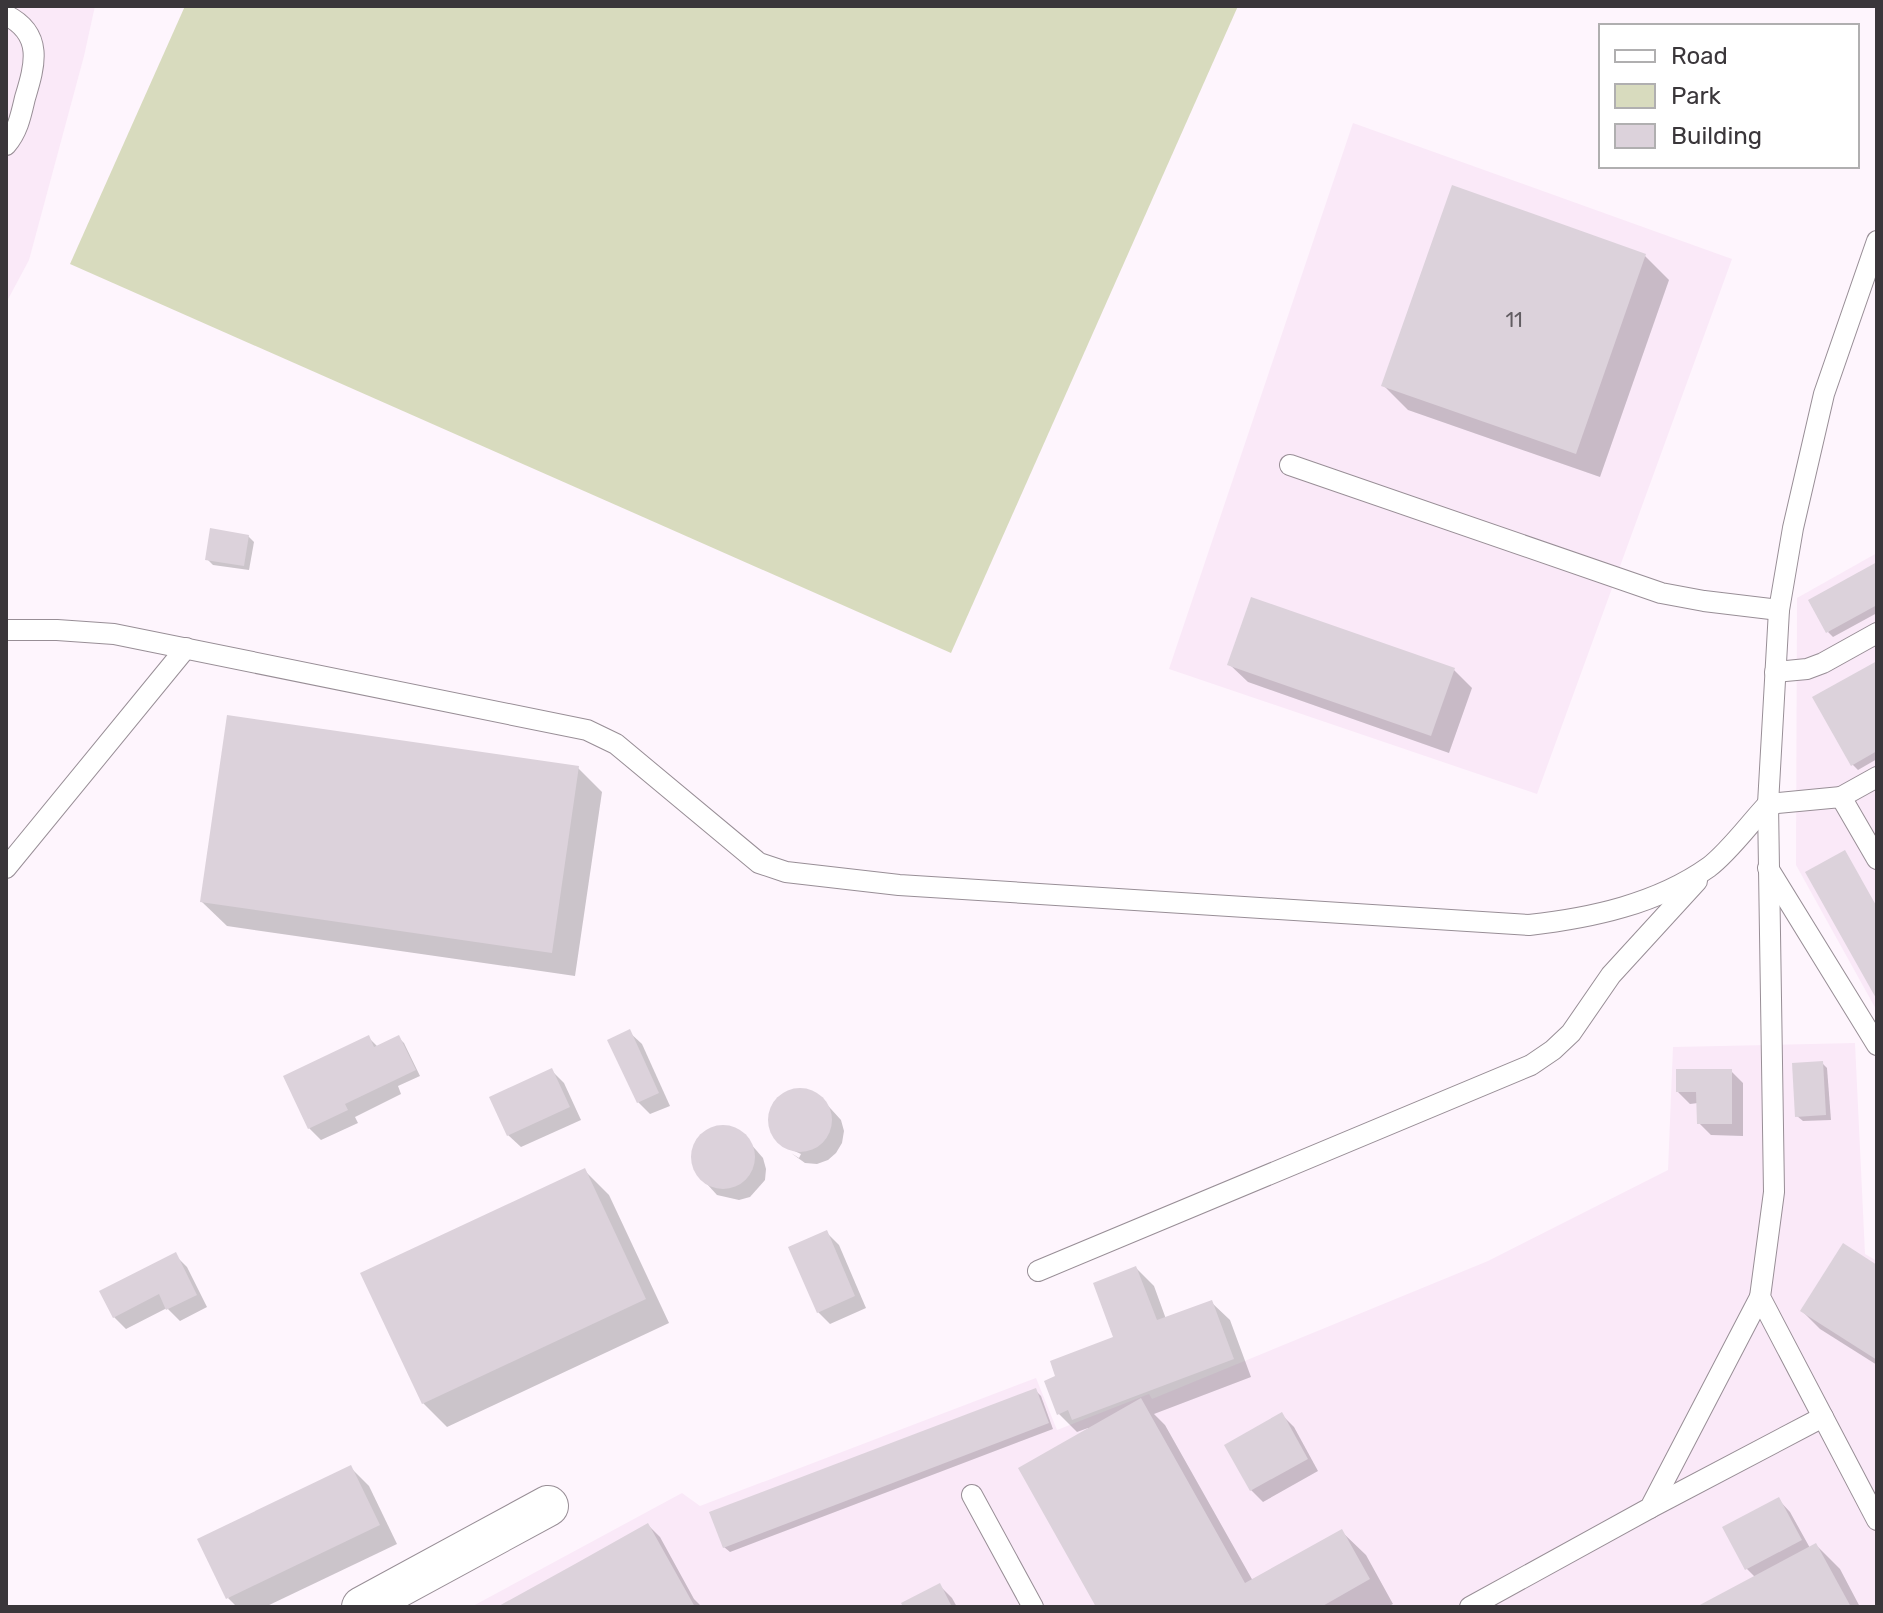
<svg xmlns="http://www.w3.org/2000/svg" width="1883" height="1613" font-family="Rubik,sans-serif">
	<rect width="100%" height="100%" fill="#fef5fd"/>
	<g fill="#fae9f8">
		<path d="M 6,6 L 95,6 L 84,56 L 29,260 L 6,303 Z"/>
		<path d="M 1353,123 L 1732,259 L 1537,794 L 1169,669 Z"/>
		<path d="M 1877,553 L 1877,1011 L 1796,865 L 1797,598 Z"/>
		<path d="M 1855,1043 L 1865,1254 L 1877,1261 L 1877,1607 L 471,1607 L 682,1493 L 700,1506 L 1036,1378 L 1057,1430 L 1149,1394 L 1152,1399 L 1488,1261 L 1668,1170 L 1673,1047 Z"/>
	</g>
	<path fill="#d8dbbe" d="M 185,6 L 1238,6 L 951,653 L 70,264 Z"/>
	<g fill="#0003">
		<path d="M 1645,256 L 1669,280 L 1600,477 L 1408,410 L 1384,386 Z"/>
		<path d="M 248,536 L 254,542 L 249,570 L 213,565 L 207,559 Z"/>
		<path d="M 1877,564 L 1877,613 L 1833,637 L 1828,632 Z"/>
		<path d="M 1877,663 L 1877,759 L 1858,770 L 1852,764 Z"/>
		<path d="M 1229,664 L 1454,670 L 1472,688 L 1449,753 L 1248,682 Z"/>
		<path d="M 578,768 L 602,792 L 575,976 L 227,926 L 202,902 Z"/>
		<path d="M 629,1032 L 642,1044 L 670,1106 L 650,1114 L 638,1102 Z"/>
		<path d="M 368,1037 L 378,1047 L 399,1038 L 404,1043 L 420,1076 L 398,1086 L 401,1094 L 355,1117 L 358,1123 L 321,1140 L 309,1128 Z"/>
		<path d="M 1822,1063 L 1827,1068 L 1831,1120 L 1803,1121 L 1797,1116 Z"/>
		<path d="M 552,1071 L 564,1083 L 581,1120 L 521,1147 L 508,1135 Z"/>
		<path d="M 1731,1071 L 1743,1083 L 1743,1136 L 1711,1135 L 1699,1123 L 1698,1103 L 1690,1104 L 1678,1092 Z"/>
		<path d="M 800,1090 L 811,1092 L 821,1098 L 841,1120 L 844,1131 L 842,1143 L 836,1153 L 828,1160 L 817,1164 L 805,1163 L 791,1153 L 799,1158 L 801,1154 L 783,1146 L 774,1135 L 770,1119 L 772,1108 L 789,1092 Z"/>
		<path d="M 722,1127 L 733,1129 L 743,1135 L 763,1158 L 766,1169 L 765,1180 L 750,1197 L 739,1200 L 717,1195 L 696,1172 L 693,1162 L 693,1150 L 701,1135 L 711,1129 Z"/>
		<path d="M 585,1171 L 609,1195 L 669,1323 L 447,1427 L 423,1403 Z"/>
		<path d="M 827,1233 L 839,1245 L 866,1308 L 830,1324 L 818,1312 Z"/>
		<path d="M 175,1255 L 187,1267 L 207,1307 L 180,1321 L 167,1308 L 126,1329 L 114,1317 Z"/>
		<path d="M 1877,1267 L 1877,1365 L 1820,1329 L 1802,1311 Z"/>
		<path d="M 1136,1268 L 1154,1286 L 1166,1319 L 1211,1302 L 1230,1320 L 1251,1377 L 1154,1414 L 1165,1425 L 1253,1581 L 1341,1531 L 1366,1555 L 1393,1604 L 1387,1607 L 1098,1607 L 1089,1430 L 1088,1428 L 1077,1432 L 1058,1413 L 1116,1338 Z"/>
		<path d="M 1035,1390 L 1041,1396 L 1053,1429 L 730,1552 L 724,1547 Z"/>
		<path d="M 1282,1415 L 1294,1427 L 1318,1471 L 1263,1502 L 1251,1490 Z"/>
		<path d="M 351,1468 L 369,1486 L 397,1544 L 265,1607 L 237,1607 L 228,1598 Z"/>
		<path d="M 1778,1499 L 1790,1512 L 1810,1548 L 1816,1545 L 1840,1569 L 1860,1607 L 1700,1607 L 1755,1577 L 1747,1569 L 1725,1528 Z"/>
		<path d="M 648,1525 L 660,1537 L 694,1599 L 702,1607 L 501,1607 Z"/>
		<path d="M 940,1586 L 952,1598 L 957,1607 L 905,1607 Z"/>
	</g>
	<g fill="#dcd2db">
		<path d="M 1452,185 L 1646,254 L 1576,454 L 1381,386 Z"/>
		<path d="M 210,528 L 249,535 L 244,566 L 205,560 Z"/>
		<path d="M 1877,562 L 1877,605 L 1826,633 L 1808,600 Z"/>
		<path d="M 1251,597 L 1455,668 L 1431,736 L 1227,665 Z"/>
		<path d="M 1877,661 L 1877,751 L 1851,766 L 1812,697 Z"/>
		<path d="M 227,715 L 579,766 L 552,953 L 200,902 Z"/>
		<path d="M 1845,850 L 1877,907 L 1877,1000 L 1805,872 Z"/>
		<path d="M 630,1029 L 659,1093 L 637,1103 L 607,1040 Z"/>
		<path d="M 369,1035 L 374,1047 L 399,1035 L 416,1070 L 345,1104 L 348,1110 L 308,1129 L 283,1076 Z"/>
		<path d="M 1823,1061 L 1826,1115 L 1795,1117 L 1792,1063 Z"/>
		<path d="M 552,1068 L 570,1107 L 507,1136 L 489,1097 Z"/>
		<path d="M 1676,1069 L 1732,1069 L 1732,1124 L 1697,1124 L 1696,1092 L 1676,1092 Z"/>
		<circle cx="800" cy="1120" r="32"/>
		<circle cx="723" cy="1157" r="32"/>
		<path d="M 585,1168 L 646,1299 L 422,1404 L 360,1273 Z"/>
		<path d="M 827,1230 L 855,1296 L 817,1313 L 788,1247 Z"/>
		<path d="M 1843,1243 L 1877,1265 L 1877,1360 L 1800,1311 Z"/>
		<path d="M 176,1252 L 197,1295 L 166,1310 L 159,1294 L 113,1318 L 99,1291 Z"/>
		<path d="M 1136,1266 L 1157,1320 L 1212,1300 L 1234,1359 L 1072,1420 L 1068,1410 L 1057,1415 L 1044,1381 L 1055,1376 L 1050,1361 L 1113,1337 L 1093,1283 Z"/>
		<path d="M 1036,1388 L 1049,1423 L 723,1548 L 709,1512 Z"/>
		<path d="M 1141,1398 L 1245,1583 L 1342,1529 L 1370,1579 L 1321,1607 L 1096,1607 L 1018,1468 Z"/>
		<path d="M 1282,1412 L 1308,1459 L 1250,1491 L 1224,1445 Z"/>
		<path d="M 351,1465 L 380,1525 L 226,1599 L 197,1539 Z"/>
		<path d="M 1779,1497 L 1802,1540 L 1745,1570 L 1722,1527 Z"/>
		<path d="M 648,1523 L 695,1607 L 497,1607 L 575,1564 Z"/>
		<path d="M 1816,1543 L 1851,1607 L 1696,1607 Z"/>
		<path d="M 940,1583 L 952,1607 L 903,1607 L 901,1603 Z"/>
	</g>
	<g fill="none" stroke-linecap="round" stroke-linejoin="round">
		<g stroke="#988e96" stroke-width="22">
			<g id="lane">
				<path d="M 6,15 C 44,34 35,65 25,98 C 21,115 18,131 6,145"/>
				<path d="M 1877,241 L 1824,394 L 1793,528 L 1779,610 L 1768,804 L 1774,1192 L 1760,1297 L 1877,1520"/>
				<path d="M 1290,465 L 1661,593 L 1704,601 L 1779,610"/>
				<path d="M 6,630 L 57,630 L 114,634 L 587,730 L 616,744 L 759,863 L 786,872 L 899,885 L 1529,925 C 1591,918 1657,904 1709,867 C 1729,852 1750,823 1768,804 L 1841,797 L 1877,859"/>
				<path d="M 1775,672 L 1807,669 L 1823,663 L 1877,633"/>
				<path d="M 1841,797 L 1877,777"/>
				<path d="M 6,868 L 186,648"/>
				<path d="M 1768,868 L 1877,1045"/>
				<path d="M 1038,1271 L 1531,1065 L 1553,1050 L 1571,1033 L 1611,975 L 1697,881"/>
				<path d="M 972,1495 L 1033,1607"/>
				<path d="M 1650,1508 L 1823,1417"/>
				<path d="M 1470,1607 L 1650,1508 L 1760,1297"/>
			</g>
		</g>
		<g stroke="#988e96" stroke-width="42">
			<path id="street" d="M 362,1607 L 548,1506"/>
		</g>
		<use href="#lane" stroke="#fff" stroke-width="20"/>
		<use href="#street" stroke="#fff" stroke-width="40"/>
	</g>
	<g text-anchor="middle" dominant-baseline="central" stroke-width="7" stroke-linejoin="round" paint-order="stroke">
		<g font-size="20" fill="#625d62">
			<text x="1514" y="320">11</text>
		</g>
	</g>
	<rect width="1883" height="1613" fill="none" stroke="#3a363a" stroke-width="16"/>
	<rect x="1599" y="24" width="260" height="144" fill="#ffffff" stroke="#b0afb0" stroke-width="2"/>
	<rect x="1615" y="50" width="40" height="12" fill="#ffffff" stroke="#b0afb0" stroke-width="2"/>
	<text x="1671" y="64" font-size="24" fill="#3a363a">Road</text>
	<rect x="1615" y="84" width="40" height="24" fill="#d8dbbe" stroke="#b0afb0" stroke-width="2"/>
	<text x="1671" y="104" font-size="24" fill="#3a363a">Park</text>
	<rect x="1615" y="124" width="40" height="24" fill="#dcd2db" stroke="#b0afb0" stroke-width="2"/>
	<text x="1671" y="144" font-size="24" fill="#3a363a">Building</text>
</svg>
